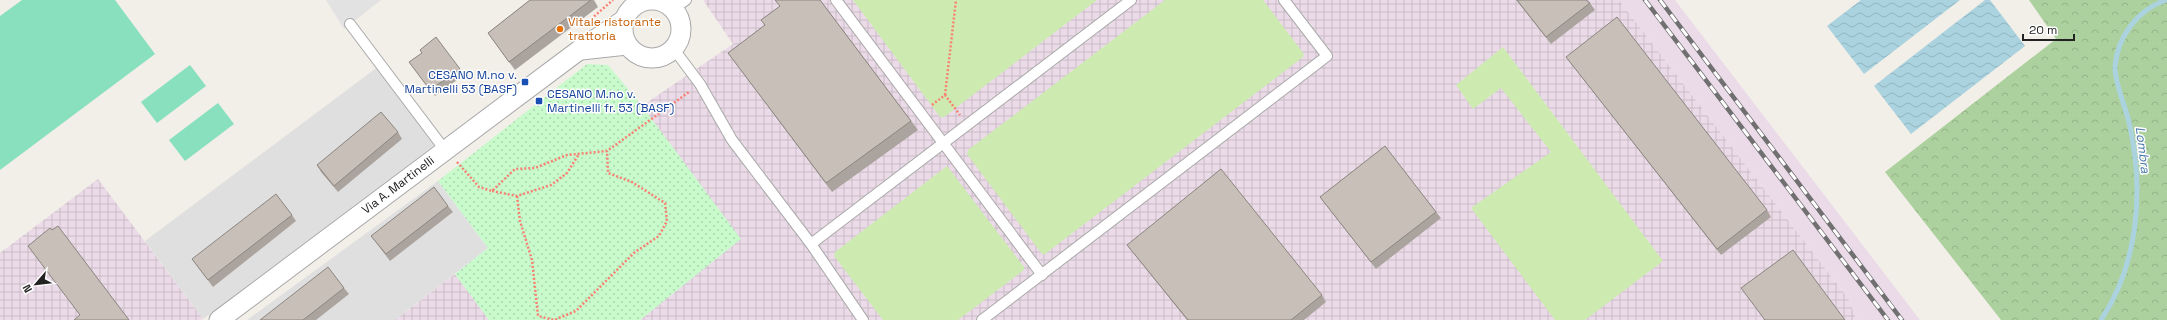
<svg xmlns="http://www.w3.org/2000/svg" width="2167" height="320" font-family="'Space Grotesk',sans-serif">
	<defs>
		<pattern id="industrial-grid" width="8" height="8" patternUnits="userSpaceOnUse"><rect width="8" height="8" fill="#ebdbe8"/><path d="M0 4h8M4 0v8" fill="none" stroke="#c9bcc7"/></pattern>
		<pattern id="forest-crowns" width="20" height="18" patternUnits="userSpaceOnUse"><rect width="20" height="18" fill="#add19e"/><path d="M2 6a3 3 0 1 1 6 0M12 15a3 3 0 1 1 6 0" fill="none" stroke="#95b388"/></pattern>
		<pattern id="park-dots" width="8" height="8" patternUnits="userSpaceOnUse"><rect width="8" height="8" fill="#c8facc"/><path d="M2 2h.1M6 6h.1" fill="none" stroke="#acd6af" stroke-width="1.8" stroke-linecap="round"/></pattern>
		<pattern id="water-waves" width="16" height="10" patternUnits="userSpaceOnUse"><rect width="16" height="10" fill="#aad3df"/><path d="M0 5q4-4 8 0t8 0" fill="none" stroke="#92b5bf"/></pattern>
	</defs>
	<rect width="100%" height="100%" fill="#f2efe9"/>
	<g fill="#e0dfdf">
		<path d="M 379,66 L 437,143 L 203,319 L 145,241 Z"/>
		<path d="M 438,181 L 488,248 L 395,320 L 247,320 Z"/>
	</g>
	<g fill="url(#industrial-grid)">
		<path d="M 703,0 L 1619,0 L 1848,298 L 1857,320 L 640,320 L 740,239 L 642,106 L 733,44 Z"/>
		<path d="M 98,179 L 203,319 L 201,320 L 0,320 L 0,253 Z"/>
		<path d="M 455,274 L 489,320 L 395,320 Z"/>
	</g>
	<path fill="#ebdbe8" d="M 1619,0 L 1675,0 L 1920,320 L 1857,320 L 1848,298 Z"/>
	<g fill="#cdebb0">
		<path d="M 853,0 L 1097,0 L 944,117 L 940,117 Z"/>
		<path d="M 1165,0 L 1263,0 L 1304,54 L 1303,57 L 1045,254 L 1042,254 L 967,154 L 968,150 Z"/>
		<path d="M 1503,47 L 1663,261 L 1585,320 L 1555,320 L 1471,208 L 1551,152 L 1501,88 L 1473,109 L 1456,85 Z"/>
		<path d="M 947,166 L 1024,267 L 1024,270 L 958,320 L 883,320 L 834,256 L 835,252 Z"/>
	</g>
	<path fill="url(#forest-crowns)" d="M 2029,0 L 2167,0 L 2167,320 L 2001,320 L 1885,172 L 2056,39 Z"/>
	<path fill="url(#park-dots)" d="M 587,64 L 608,65 L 642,106 L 741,239 L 640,320 L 489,320 L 455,274 L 488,248 L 438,181 Z"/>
	<g fill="#88e0be">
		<path d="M 22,0 L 115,0 L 155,54 L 0,170 L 0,16 Z"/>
		<path d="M 190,65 L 206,86 L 157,123 L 141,102 Z"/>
		<path d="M 218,103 L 234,124 L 185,161 L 169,140 Z"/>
	</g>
	<path fill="#e2e2e2" d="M 326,0 L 381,0 L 344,29 Z"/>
	<g fill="url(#water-waves)">
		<path d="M 1861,0 L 1960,0 L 1864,74 L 1827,26 Z"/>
		<path d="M 1985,0 L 1990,0 L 2025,46 L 1911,134 L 1874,86 Z"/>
	</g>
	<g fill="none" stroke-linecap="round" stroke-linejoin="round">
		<path stroke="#aad3df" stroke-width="5" d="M 2101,320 C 2138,265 2144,191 2130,127 C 2127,109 2114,83 2115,66 C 2118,35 2138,10 2166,0"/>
		<g stroke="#a9a9a9" stroke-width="12">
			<g id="service">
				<path d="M 836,0 L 1042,275"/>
				<path d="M 673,9 L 686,0"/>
				<path d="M 350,24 L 445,150"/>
				<path d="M 673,48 L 700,84 L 732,140 L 811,244 L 1131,0"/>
				<path d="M 811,244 L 863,320"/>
				<path d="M 982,320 L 1327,56 L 1284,0"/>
			</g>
		</g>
		<g stroke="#a9a9a9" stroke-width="21">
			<g id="minor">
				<circle cx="652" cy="29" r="29"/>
				<path d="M 581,50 L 627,45"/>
				<path d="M 219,320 L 578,51 L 624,20"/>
			</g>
		</g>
		<g stroke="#fa8072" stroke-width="2.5" stroke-dasharray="2 2" stroke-linecap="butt">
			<path d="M 591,19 L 613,0"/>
			<path d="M 945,95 L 956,0"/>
			<path d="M 932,105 L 945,95 L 960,115"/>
			<path d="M 457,162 L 479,187 L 492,191 L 515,169 L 535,168 L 567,155 L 607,151 L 689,92"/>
			<path d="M 492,191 L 517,196 L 551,185 L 567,173 L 579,154"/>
			<path d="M 517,196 L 520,221 L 532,260 L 538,316 L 554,320 L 576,311 L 635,252 L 659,236 L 667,221 L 665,203 L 632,182 L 608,173 L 607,151"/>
		</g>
		<use href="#service" stroke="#fff" stroke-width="10"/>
		<use href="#minor" stroke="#fff" stroke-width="19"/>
		<g stroke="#707070" stroke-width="4.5">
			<g id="rail">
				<path d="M 1645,0 L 1888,320"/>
				<path d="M 1660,0 L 1902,320"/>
			</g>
		</g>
		<use href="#rail" stroke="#fff" stroke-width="3" stroke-dasharray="9" stroke-linecap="butt"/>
	</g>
	<g fill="#aba49e">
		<path d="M 530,0 L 594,0 L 598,7 L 515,70 L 488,33 Z"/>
		<path d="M 775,0 L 820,0 L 918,130 L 832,192 L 728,53 L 765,25 L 761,20 L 780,6 Z"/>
		<path d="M 1516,0 L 1586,0 L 1590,3 L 1595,10 L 1551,44 Z"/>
		<path d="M 1566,57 L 1767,210 L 1771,217 L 1721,255 Z"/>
		<path d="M 409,62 L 460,69 L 464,75 L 435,96 Z"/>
		<path d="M 398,132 L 402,139 L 338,192 L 321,172 L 317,165 Z"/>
		<path d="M 1320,197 L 1436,212 L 1441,218 L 1376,269 Z"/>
		<path d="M 448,206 L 453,212 L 390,261 L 371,236 Z"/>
		<path d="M 292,215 L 296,221 L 213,287 L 192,259 Z"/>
		<path d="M 1127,245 L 1322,295 L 1326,302 L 1304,320 L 1187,320 Z"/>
		<path d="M 344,288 L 349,294 L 316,320 L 260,320 Z"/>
	</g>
	<g fill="#c7bfb8" stroke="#8b8681">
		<path d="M 530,0 L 591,0 L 509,62 L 488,33 Z"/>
		<path d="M 775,0 L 820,0 L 911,121 L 826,183 L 728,53 L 765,25 L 761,20 L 780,6 Z"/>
		<path d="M 1517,0 L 1586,0 L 1590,3 L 1546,37 Z"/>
		<path d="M 1617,17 L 1767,210 L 1717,249 L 1566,57 Z"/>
		<path d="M 436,37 L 460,69 L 430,90 L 409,62 L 422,53 L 420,50 Z"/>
		<path d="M 381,112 L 398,132 L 334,186 L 317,165 Z"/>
		<path d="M 1385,146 L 1436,212 L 1371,262 L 1320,197 Z"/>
		<path d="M 1221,169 L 1322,295 L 1291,320 L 1188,320 L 1127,245 Z"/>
		<path d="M 434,187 L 448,206 L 386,254 L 371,236 Z"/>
		<path d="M 276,194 L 292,215 L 208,280 L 192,259 Z"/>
		<path d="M 58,226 L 129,320 L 74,320 L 80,315 L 28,246 L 50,228 L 52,230 Z"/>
		<path d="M 1793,250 L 1845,320 L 1765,320 L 1741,288 Z"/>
		<path d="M 328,267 L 344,288 L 303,320 L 260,320 Z"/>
	</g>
	<circle fill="#e8710a" stroke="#fff" stroke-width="1.5" cx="560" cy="29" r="4"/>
	<g fill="#1a4fb4" stroke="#fff" stroke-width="1.5">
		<rect x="521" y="78" width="8" height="8" rx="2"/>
		<rect x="535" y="97" width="8" height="8" rx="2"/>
	</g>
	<g text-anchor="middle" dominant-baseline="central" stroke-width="3" stroke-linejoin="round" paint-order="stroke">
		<g font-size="12" fill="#c56008" stroke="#fff" text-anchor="start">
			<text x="568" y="22">Vitale ristorante<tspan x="568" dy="14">trattoria</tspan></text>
		</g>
		<g font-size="12" fill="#164399" stroke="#fff" text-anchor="end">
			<text x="517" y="75">CESANO M.no v.<tspan x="517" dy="14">Martinelli 53 (BASF)</tspan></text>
			<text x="547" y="94" text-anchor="start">CESANO M.no v.<tspan x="547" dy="14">Martinelli fr. 53 (BASF)</tspan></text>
		</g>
		<g font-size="12" fill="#222" stroke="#fff">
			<text transform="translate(398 185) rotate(-37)">Via A. Martinelli</text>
		</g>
		<g font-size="13" font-style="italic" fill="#4a7aab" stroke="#fff">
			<text transform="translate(2143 150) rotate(83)">Lombra</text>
		</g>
	</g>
	<g transform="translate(36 284) rotate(242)" stroke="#ffffff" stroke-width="3" paint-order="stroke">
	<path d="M0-3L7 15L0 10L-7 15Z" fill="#222222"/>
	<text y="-6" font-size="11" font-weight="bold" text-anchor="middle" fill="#222222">N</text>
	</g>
	<path d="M2023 34v6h51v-6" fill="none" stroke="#222222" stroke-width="2"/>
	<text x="2029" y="34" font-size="12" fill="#222222" stroke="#ffffff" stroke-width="3" paint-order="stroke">20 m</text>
</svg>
